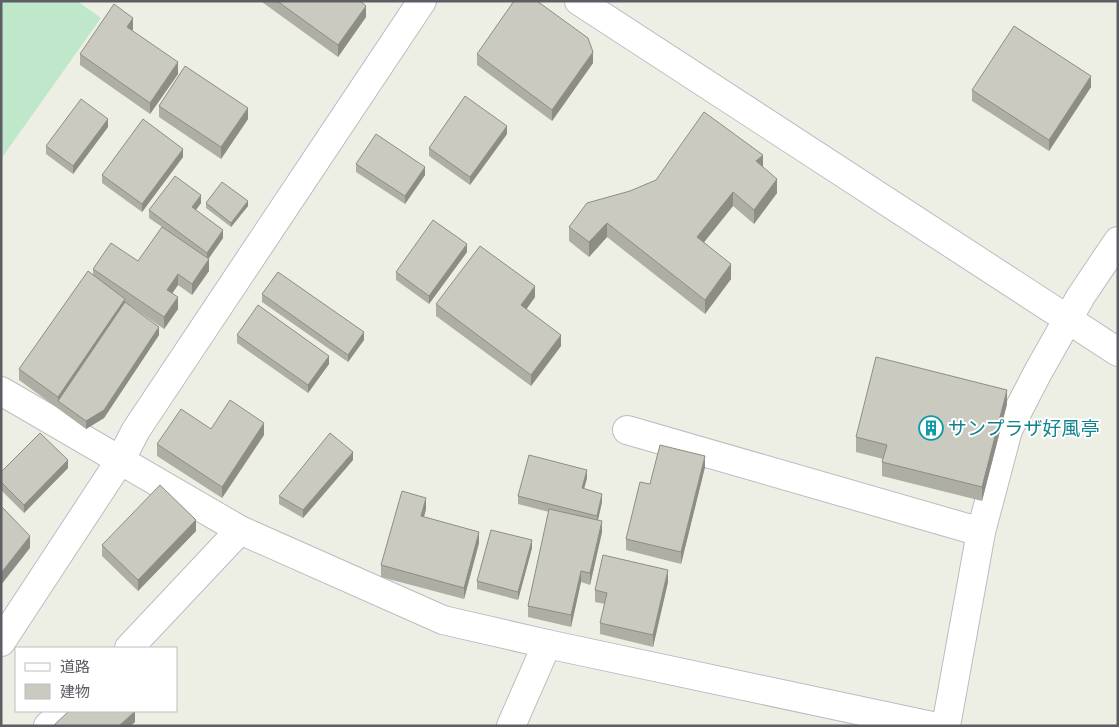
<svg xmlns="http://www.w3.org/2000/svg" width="1119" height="727" font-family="Jost,'Noto Sans JP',sans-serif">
	<rect width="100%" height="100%" fill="#eeefe4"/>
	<path fill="#bfe8cb" d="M 1,1 L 77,1 L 101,18 L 1,159 Z"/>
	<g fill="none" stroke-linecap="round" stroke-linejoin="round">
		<g stroke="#bbbcc3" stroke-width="30">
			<g id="minor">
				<path d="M 579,1 L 1118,352"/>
				<path d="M 1,391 L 240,530 L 443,620 L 547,644 L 932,726"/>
				<path d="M 627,430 L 981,532"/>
				<path d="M 1,642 L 121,459 L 136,430 L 422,1"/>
				<path d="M 129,648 L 240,530"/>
				<path d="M 48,726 L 65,711"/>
				<path d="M 511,726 L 547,644"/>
				<path d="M 946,726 L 981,532 L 1008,430 L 1038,372 L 1081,296 L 1118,241"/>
			</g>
		</g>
		<use href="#minor" stroke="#fff" stroke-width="28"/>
	</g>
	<g fill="#aeaea5">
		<path d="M 262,1 L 360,1 L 366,17 L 338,57 L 262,2 Z"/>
		<path d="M 133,29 L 132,31 L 178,74 L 150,114 L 80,65 L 80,54 Z"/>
		<path d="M 477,54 L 593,63 L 552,121 L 477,65 Z"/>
		<path d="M 1091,87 L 1049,151 L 972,101 L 972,90 Z"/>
		<path d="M 159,106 L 248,119 L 221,159 L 159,117 Z"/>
		<path d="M 108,127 L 73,174 L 46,154 L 46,146 Z"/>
		<path d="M 507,134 L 470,185 L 429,156 L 429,148 Z"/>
		<path d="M 183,157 L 142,212 L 102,183 L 102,175 Z"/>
		<path d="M 356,164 L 425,175 L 405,204 L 356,172 Z"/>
		<path d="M 763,166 L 777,193 L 754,224 L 733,206 L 704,242 L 731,279 L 705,314 L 607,237 L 589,257 L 569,241 L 569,227 Z"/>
		<path d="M 201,203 L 196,210 L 223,238 L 208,259 L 209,271 L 192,295 L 178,285 L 172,293 L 178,309 L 164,329 L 125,302 L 159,335 L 104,418 L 86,429 L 19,380 L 19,369 L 93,275 L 93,269 L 138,261 L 162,227 L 149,218 L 149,210 Z"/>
		<path d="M 206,203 L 248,206 L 231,227 L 206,208 Z"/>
		<path d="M 467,252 L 429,304 L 396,280 L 396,272 Z"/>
		<path d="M 262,294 L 364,340 L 348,362 L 262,302 Z"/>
		<path d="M 535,297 L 526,309 L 561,346 L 531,386 L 436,316 L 436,304 Z"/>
		<path d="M 237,335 L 329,364 L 308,393 L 237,343 Z"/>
		<path d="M 1007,404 L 982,501 L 882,476 L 882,462 L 883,459 L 856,452 L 856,437 Z"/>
		<path d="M 211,429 L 264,435 L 222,498 L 157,456 L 157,444 Z"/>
		<path d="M 353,460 L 303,518 L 279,504 L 279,496 Z"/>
		<path d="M 705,467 L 681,564 L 626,550 L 626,539 L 650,484 Z"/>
		<path d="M 68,468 L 24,513 L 1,490 L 1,472 Z"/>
		<path d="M 587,478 L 584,489 L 602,502 L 598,520 L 602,532 L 590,585 L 581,582 L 571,627 L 528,617 L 528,606 L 549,512 L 518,504 L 518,496 Z"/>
		<path d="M 426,509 L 424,517 L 479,543 L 464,599 L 381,577 L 381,565 Z"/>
		<path d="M 196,531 L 138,591 L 102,556 L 102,545 Z"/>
		<path d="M 532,548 L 518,600 L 477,589 L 477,581 Z"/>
		<path d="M 668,582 L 653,647 L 600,634 L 600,623 L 605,604 L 595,602 L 595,590 Z"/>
	</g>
	<g fill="#8d8d86">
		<path d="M 366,6 L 366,17 L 338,57 L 338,45 Z"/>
		<path d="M 133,18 L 133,29 L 127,38 L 127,27 Z"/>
		<path d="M 593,52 L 593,63 L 552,121 L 552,110 Z"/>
		<path d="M 178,62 L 178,74 L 150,114 L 150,103 Z"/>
		<path d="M 1091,76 L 1091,87 L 1049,151 L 1049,140 Z"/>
		<path d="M 248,108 L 248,119 L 221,159 L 221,147 Z"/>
		<path d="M 108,119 L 108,127 L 73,174 L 73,166 Z"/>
		<path d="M 507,126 L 507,134 L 470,185 L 470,177 Z"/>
		<path d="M 183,149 L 183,157 L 142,212 L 142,204 Z"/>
		<path d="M 763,155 L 763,169 L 756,161 Z"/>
		<path d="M 425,167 L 425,175 L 405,204 L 405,196 Z"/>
		<path d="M 777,179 L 777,193 L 754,224 L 754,210 Z"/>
		<path d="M 733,192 L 733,206 L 697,251 L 697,237 Z"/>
		<path d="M 201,195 L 201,203 L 192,215 L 192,207 Z"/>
		<path d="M 248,201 L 248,206 L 231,227 L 231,223 Z"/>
		<path d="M 607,223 L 607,237 L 589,257 L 589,242 Z"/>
		<path d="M 223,230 L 223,238 L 207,261 L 207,253 Z"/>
		<path d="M 467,244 L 467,252 L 429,304 L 429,296 Z"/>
		<path d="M 209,259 L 209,271 L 192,295 L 192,284 Z"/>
		<path d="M 731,264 L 731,279 L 705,314 L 705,300 Z"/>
		<path d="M 178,274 L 178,285 L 167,301 L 167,290 Z"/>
		<path d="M 535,286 L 535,297 L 521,317 L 521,305 Z"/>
		<path d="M 178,297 L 178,309 L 164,329 L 164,317 Z"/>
		<path d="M 125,299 L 125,310 L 58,401 L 58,397 Z"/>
		<path d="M 159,327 L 159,335 L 104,418 L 86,429 L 86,421 Z"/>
		<path d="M 364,332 L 364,340 L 348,362 L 348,355 Z"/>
		<path d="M 561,335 L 561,346 L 531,386 L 531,375 Z"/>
		<path d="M 329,356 L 329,364 L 308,393 L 308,385 Z"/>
		<path d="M 1007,390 L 1007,404 L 982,501 L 982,487 Z"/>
		<path d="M 264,423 L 264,435 L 222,498 L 222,487 Z"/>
		<path d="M 353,452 L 353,460 L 303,518 L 303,510 Z"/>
		<path d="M 705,456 L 705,467 L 681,564 L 681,552 Z"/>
		<path d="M 68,460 L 68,468 L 24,513 L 24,505 Z"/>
		<path d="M 587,470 L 587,478 L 582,496 L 582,488 Z"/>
		<path d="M 602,494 L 602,502 L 597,524 L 597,516 Z"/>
		<path d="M 426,498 L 426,509 L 421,527 L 421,516 Z"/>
		<path d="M 196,520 L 196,531 L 138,591 L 138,580 Z"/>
		<path d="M 602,521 L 602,532 L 590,585 L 590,573 Z"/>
		<path d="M 479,532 L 479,543 L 464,599 L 464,588 Z"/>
		<path d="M 30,536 L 30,548 L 1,585 L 1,573 Z"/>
		<path d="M 532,540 L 532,548 L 518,600 L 518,592 Z"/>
		<path d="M 668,570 L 668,582 L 653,647 L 653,635 Z"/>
		<path d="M 581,571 L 581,582 L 571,627 L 571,615 Z"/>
		<path d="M 135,711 L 135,722 L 131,726 L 119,726 Z"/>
	</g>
	<g fill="#cacac0" stroke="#8d8d86">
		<path d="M 277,1 L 360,1 L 366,6 L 338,45 Z"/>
		<path d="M 514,1 L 537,1 L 588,38 L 593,52 L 552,110 L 477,54 Z"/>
		<path d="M 114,4 L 133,18 L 127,27 L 178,62 L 150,103 L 80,54 Z"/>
		<path d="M 1014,26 L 1091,76 L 1049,140 L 972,90 Z"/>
		<path d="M 185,66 L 248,108 L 221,147 L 159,106 Z"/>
		<path d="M 465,96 L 507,126 L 470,177 L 429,148 Z"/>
		<path d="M 81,99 L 108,119 L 73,166 L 46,146 Z"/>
		<path d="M 704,112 L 763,155 L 756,161 L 777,179 L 754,210 L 733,192 L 697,237 L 731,264 L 705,300 L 607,223 L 589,242 L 569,227 L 587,203 L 630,191 L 656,180 Z"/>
		<path d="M 143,119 L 183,149 L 142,204 L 102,175 Z"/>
		<path d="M 376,134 L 425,167 L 405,196 L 356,164 Z"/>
		<path d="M 175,176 L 201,195 L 192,207 L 223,230 L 207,253 L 149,210 Z"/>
		<path d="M 222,182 L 248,201 L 231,223 L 206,203 Z"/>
		<path d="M 433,220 L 467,244 L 429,296 L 396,272 Z"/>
		<path d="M 162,227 L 209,259 L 192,284 L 178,274 L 167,290 L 178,297 L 164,317 L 93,269 L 111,243 L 138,261 Z"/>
		<path d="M 480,246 L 535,286 L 521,305 L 561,335 L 531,375 L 436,304 Z"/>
		<path d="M 88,271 L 125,299 L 58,397 L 19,369 Z"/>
		<path d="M 278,272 L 364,332 L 348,355 L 262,294 Z"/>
		<path d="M 125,302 L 159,327 L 104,410 L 86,421 L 58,401 Z"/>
		<path d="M 258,305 L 329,356 L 308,385 L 237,335 Z"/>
		<path d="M 876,357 L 1007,390 L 982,487 L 882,462 L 887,445 L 856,437 Z"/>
		<path d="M 230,400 L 264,423 L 222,487 L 157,444 L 181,409 L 211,429 Z"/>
		<path d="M 40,433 L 68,460 L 24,505 L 1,482 L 1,472 Z"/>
		<path d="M 330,433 L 353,452 L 303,510 L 279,496 Z"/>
		<path d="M 660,445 L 705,456 L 681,552 L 626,539 L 640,482 L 650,484 Z"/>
		<path d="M 529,455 L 587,470 L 582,488 L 602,494 L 597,516 L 518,496 Z"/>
		<path d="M 160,485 L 196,520 L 138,580 L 102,545 Z"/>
		<path d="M 402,491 L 426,498 L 421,516 L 479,532 L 464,588 L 381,565 Z"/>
		<path d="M 1,506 L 30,536 L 1,573 Z"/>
		<path d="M 549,509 L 602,521 L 590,573 L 581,571 L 571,615 L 528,606 Z"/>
		<path d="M 491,530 L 532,540 L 518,592 L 477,581 Z"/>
		<path d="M 603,555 L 668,570 L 653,635 L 600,623 L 607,593 L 595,590 Z"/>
		<path d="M 69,711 L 135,711 L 119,726 L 53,726 Z"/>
	</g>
	<defs>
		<g id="building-ring" transform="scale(1.25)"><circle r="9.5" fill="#fff" stroke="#0f9aa8" stroke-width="1.5"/><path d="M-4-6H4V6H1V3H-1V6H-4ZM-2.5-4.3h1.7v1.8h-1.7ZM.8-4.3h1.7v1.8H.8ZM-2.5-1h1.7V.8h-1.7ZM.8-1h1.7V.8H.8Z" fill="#0f9aa8"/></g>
	</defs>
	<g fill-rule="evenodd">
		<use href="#building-ring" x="931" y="428"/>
	</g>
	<g text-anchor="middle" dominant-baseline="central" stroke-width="4" stroke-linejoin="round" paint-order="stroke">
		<g font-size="19" fill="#0d838f" stroke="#fff" text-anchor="start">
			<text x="948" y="428">サンプラザ好風亭</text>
		</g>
	</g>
	<rect width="1119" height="727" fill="none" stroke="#5c5d65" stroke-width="5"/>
	<rect x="15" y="647" width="162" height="65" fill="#ffffff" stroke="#bebec1"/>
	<rect x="25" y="663" width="25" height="8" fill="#ffffff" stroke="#bebec1"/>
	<text x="60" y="672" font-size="15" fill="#5c5d65">道路</text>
	<rect x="25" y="684" width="25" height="15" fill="#cacac0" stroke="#bebec1"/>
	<text x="60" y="697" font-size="15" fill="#5c5d65">建物</text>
</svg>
